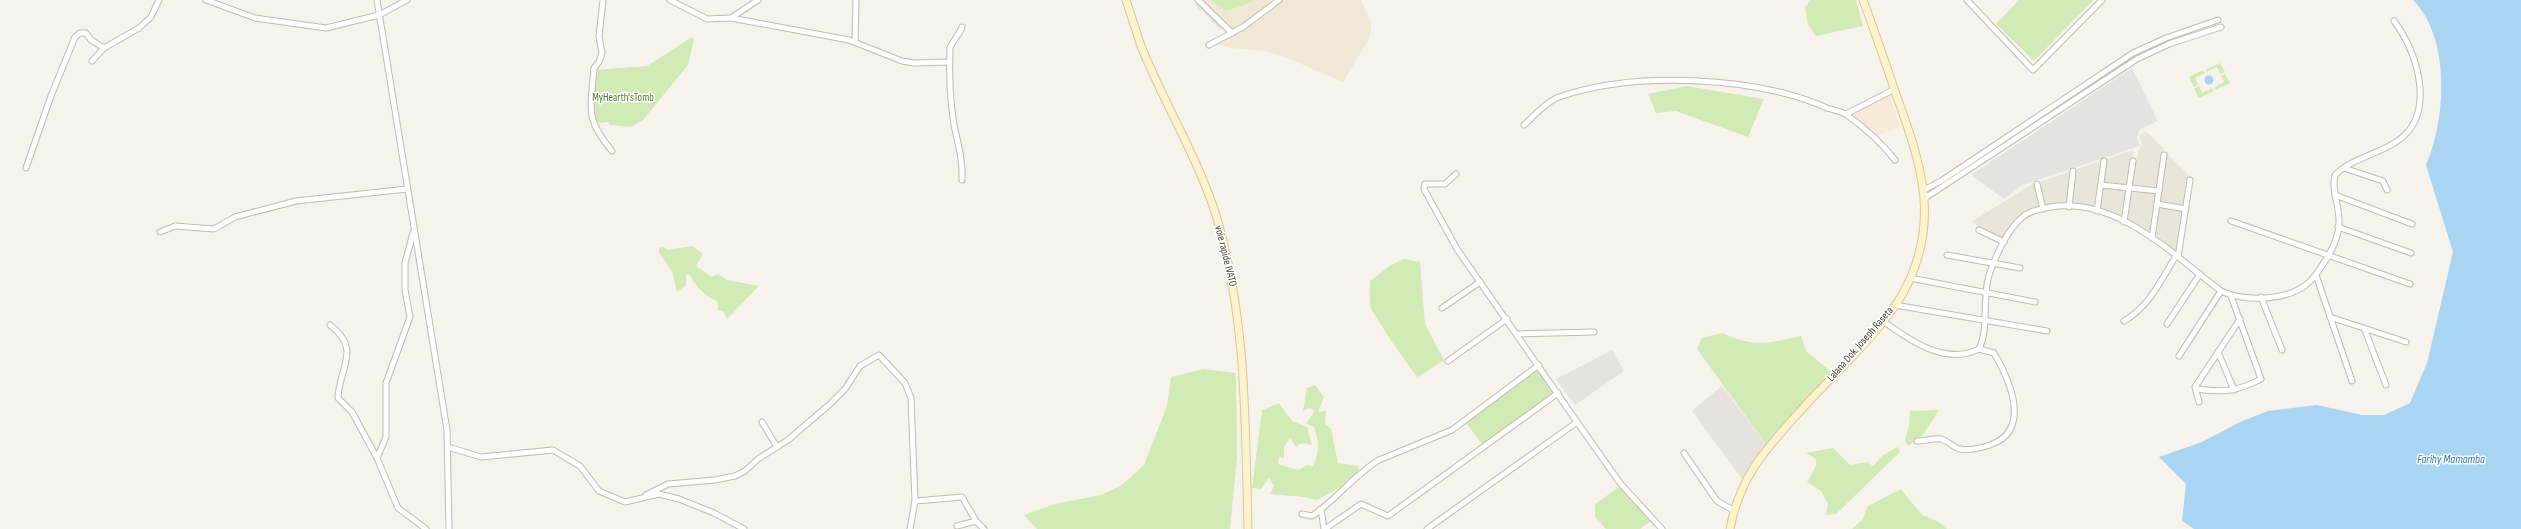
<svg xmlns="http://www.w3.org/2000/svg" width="2521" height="529" font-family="'Sofia Sans Condensed',sans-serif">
	<rect width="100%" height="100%" fill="#f6f3ec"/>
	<g fill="#eae5da">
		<path d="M 2146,131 L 2164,149 L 2157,189 L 2131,187 L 2139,148 L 2142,146 L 2139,136 Z"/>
		<path d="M 2133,150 L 2128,186 L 2102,182 L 2107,159 Z"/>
		<path d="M 2166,153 L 2189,175 L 2183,206 L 2160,202 Z"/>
		<path d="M 2102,160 L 2095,207 L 2071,203 L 2075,170 Z"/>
		<path d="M 2069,172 L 2067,202 L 2044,205 L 2039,182 Z"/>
		<path d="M 2034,183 L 2040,206 L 2021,215 L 2002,239 L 1971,222 Z"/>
		<path d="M 2102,187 L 2127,191 L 2121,216 L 2099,209 Z"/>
		<path d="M 2129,190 L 2156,193 L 2151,231 L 2127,219 Z"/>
		<path d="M 2159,206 L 2184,210 L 2177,252 L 2155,234 Z"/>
	</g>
	<path fill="#f7ead8" d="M 1889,94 L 1900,127 L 1878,135 L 1849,114 Z"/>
	<g fill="#e6e2dd">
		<path d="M 1612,350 L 1624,371 L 1575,405 L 1556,379 Z"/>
		<path d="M 1722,386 L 1767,446 L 1742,479 L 1692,411 Z"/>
	</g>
	<path fill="#efe8d6" d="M 1200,0 L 1361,0 L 1371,23 L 1371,31 L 1368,41 L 1343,82 L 1282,56 L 1266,51 L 1231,48 L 1218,44 L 1218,39 L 1231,30 Z"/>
	<g fill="#d2eab5">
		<path d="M 1211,0 L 1253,0 L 1245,5 L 1226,11 Z"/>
		<path d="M 1811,0 L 1856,0 L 1863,26 L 1816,36 L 1808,25 L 1805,7 Z"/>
		<path d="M 2019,0 L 2093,0 L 2034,61 L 1996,24 Z"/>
		<path d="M 692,37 L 694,39 L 688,65 L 643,120 L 631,127 L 610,125 L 608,122 L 596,123 L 593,117 L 596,70 L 647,66 Z"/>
		<path d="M 2220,63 L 2225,72 L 2220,74 L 2217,67 L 2206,72 L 2205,70 Z"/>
		<path d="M 2203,70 L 2205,73 L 2195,78 L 2198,85 L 2194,87 L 2189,77 Z"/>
		<path d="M 2225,74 L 2230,83 L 2215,90 L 2214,88 L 2224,82 L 2221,76 Z"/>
		<path d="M 1687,86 L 1764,99 L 1748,137 L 1676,111 L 1656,113 L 1648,94 Z"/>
		<path d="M 2199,86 L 2202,93 L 2212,88 L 2214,91 L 2199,98 L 2194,89 Z"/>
		<path d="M 692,246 L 703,254 L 696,266 L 712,277 L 718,274 L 727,280 L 759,286 L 727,319 L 724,312 L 718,310 L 717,301 C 707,298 694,285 690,275 L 686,275 L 686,285 L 677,292 L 672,271 L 659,253 L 659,248 L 664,247 L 667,250 Z"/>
		<path d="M 1404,259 L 1420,262 L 1425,324 L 1444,360 L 1418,377 C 1412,372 1373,314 1371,308 C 1369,300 1370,289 1370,281 L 1391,265 Z"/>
		<path d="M 1722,333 C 1755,348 1767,343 1801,336 L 1806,351 L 1834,374 L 1768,447 L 1697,349 L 1702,338 Z"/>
		<path d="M 1203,369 L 1236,373 L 1237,458 L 1230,529 L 1037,529 L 1024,515 L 1055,504 L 1101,495 L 1122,485 L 1144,465 L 1167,406 L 1171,377 Z"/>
		<path d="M 1537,369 L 1554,394 L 1482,444 L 1466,423 Z"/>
		<path d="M 1315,385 L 1324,397 L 1318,412 L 1326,411 L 1325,424 L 1331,429 L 1338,463 L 1358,466 L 1359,470 L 1350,482 L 1317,500 C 1301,495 1286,496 1270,494 L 1274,486 L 1269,478 L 1261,489 L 1252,488 L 1262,410 L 1279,403 L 1292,421 L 1307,427 L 1312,445 L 1301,443 L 1296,447 L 1290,438 L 1284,447 L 1284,458 L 1279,457 L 1278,464 L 1298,470 L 1307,465 L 1313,466 C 1320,452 1319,442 1314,427 L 1306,423 L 1315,411 L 1310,408 L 1303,411 L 1307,388 Z"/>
		<path d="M 1939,410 L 1922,436 L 1908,446 L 1905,441 L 1909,426 L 1910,411 Z"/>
		<path d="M 1898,447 L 1900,452 L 1836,514 L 1826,515 L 1828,504 L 1821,491 L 1807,482 L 1816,466 L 1816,459 L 1806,453 L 1833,448 L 1850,465 L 1867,462 L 1873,466 L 1883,455 Z"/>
		<path d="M 1619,487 L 1651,521 L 1640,529 L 1606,529 L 1595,516 L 1595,504 Z"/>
		<path d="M 1901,489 L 1922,515 L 1937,521 L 1947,529 L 1852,529 L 1862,520 L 1868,506 Z"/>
	</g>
	<g fill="#e5e3e0">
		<path d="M 1198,1 L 1224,27 L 1220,30 L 1202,10 L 1200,11 L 1195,4 Z"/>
		<path d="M 2132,68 L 2158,121 L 2139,130 L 2137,138 L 2140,146 L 2022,185 L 2004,199 L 1971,175 Z"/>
	</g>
	<g fill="#a9d4f2">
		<path d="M 2413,0 L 2521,0 L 2521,529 L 2194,529 L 2182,521 L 2186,484 L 2159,457 L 2202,442 L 2240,422 L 2268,411 L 2317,405 L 2362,415 L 2384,415 L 2410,403 L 2427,363 L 2453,252 L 2426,165 C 2446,119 2451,38 2413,0 Z"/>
		<circle cx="2209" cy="80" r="4.5"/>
	</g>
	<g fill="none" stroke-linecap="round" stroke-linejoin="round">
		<g stroke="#c2bbae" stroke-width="7">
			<g id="minor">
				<path d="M 206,0 L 255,18 L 326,28 L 379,15 L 407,0"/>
				<path d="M 377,0 L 447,430 L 449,529"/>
				<path d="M 603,0 L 599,37 L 602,53 L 599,62 L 594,68 C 591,108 584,118 612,151"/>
				<path d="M 670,0 L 707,19 L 731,18 L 849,40 L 902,61 L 914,63 L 950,62"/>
				<path d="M 1198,0 L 1232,33"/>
				<path d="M 1967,0 L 2033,70 L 2102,0"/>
				<path d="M 731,18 L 758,0"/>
				<path d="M 962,27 C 960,34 951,43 950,48 C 949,73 950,100 954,125 C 958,144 963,160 962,180"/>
				<path d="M 855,42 L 856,0"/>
				<path d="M 1209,45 L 1243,27 L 1279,0"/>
				<path d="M 92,61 L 104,48 L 139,28 L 151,17 L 159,0"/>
				<path d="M 1846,114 L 1895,89"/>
				<path d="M 1524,125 C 1535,115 1546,102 1559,97 C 1634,71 1755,76 1827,108 C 1833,110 1841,111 1847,115 C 1865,128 1881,142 1895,160"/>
				<path d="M 26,168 L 51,96 L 75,37 L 80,33 L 86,33 L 91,40 L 104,48"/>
				<path d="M 2344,168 L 2383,181 L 2387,190"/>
				<path d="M 1456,174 L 1445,184 L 1425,184 L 1424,189 L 1457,249 L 1577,422 L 1620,483 L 1662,529"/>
				<path d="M 2037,184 L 2043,209"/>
				<path d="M 2101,185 L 2159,191"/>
				<path d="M 1924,190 L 1941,181 L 2133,53 L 2166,38 L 2218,20"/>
				<path d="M 2335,195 L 2412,224"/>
				<path d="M 1925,198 L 2137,59 L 2169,44 L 2221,27"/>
				<path d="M 2157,204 L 2186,209"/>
				<path d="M 2069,207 L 2073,171"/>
				<path d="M 2097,211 L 2104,161"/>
				<path d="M 2231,221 L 2410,284"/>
				<path d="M 2124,222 L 2133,161"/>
				<path d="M 2338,227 L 2411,253"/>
				<path d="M 1979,230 L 2004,242"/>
				<path d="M 160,232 L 175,226 L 214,229 L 235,217 L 296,201 L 407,189"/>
				<path d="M 2152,238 L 2164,155"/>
				<path d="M 1947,255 L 2020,268"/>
				<path d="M 2178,257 L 2190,180"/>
				<path d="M 2316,275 L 2352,381"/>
				<path d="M 1910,278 L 2035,302"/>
				<path d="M 2261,297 L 2282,350"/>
				<path d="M 1895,305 L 2047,331"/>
				<path d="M 1442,308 L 1480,282"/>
				<path d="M 2330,317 L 2406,342"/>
				<path d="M 1883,321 C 1909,340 1946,366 1979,349 C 1990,326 1981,297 1990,272 C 1997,253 2008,228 2024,216 C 2031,210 2042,209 2050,207 C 2117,196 2173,255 2221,291 C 2245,302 2286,301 2307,284 C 2316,277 2321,267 2327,258 C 2333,248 2339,235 2339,223 C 2340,207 2331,191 2335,175 C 2352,158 2380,154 2399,140 C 2436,113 2418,52 2394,21"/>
				<path d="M 2124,321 C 2149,307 2161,280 2176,256"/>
				<path d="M 2167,324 L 2200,274"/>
				<path d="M 330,325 C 362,349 339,368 338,398 L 352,412 L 377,458 L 398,508 L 426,529"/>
				<path d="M 2364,328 L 2386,385"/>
				<path d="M 1517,334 L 1594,332"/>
				<path d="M 2218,352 L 2234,390"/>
				<path d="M 2179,356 L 2221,291"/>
				<path d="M 1448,361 L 1507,319"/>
				<path d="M 2197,389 C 2223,393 2238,391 2261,379 L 2231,296"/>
				<path d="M 2199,402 L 2195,387 L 2240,319"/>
				<path d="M 762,422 L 777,447"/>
				<path d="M 1917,441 C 1924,441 1935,438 1941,439 C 1948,441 1954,448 1960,449 C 1970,451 1981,448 1990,445 C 2033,430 2009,379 1994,353 L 1979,349"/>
				<path d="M 448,447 L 481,457 L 553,450 L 580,466 L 599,491 L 625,502 L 659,494 L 679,499 L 714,513 L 744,529"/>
				<path d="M 1684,453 L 1717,501 L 1733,510"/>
				<path d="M 377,458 L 386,437 L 386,383 L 410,317 L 405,290 L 405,263 L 413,233"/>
				<path d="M 646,495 L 668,484 L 715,480 L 735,476 L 745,471 L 758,459 L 788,440 L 830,404 L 845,389 L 860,366 L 879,355 L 905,383 L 911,398 L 915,501 L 910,529"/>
				<path d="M 915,501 L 962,497 L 976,521 L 984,529"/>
				<path d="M 1321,509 L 1324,529"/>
				<path d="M 1302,514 L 1312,516 C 1336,500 1354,475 1379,460 L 1452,430 L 1539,365"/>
				<path d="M 957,526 L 976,521"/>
				<path d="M 1325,529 L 1361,504 L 1388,516 L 1558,393"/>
				<path d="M 1427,529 L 1577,422"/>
			</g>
		</g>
		<g stroke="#d6c79b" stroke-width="9">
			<g id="secondary">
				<path d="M 1126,0 C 1131,15 1136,31 1141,46 C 1164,103 1197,156 1216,215 C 1247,319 1245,421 1248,529"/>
				<path d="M 1730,529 C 1740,475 1767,448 1802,409 C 1833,375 1881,332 1903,293 C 1941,224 1922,166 1897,97 C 1886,65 1875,32 1863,0"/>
			</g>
		</g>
		<use href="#minor" stroke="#fff" stroke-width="5"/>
		<use href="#secondary" stroke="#fff3cd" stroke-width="7"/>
	</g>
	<g text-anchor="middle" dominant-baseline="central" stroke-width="3" stroke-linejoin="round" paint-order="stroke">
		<g font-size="11" fill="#4a7f2a" stroke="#fff">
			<text x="623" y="97">MyHearth'sTomb</text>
		</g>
		<g font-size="11" fill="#4b4439" stroke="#fff">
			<text transform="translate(1226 256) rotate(76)">voie rapide IVATO</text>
			<text transform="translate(1860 344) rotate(-49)">Lalana Dok. Joseph Raseta</text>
		</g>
		<g font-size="12" font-style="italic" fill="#2e7ab2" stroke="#fff">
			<text x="2451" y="459">Farihy Mamamba</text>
		</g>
	</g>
</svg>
